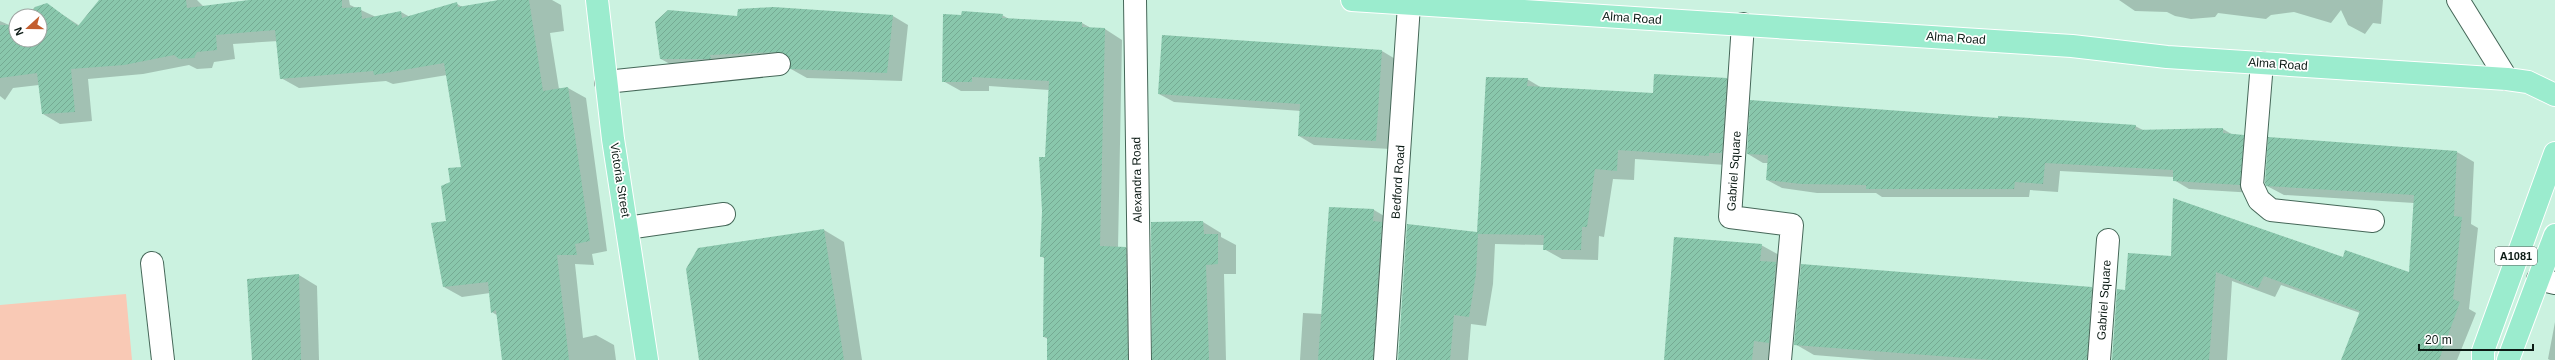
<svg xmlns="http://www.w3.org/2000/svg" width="2555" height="360" font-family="Helvetica,sans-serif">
	<defs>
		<pattern id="building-hatch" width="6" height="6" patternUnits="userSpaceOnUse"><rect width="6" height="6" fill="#89c7ac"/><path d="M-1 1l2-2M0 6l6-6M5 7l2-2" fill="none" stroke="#75aa93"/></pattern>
	</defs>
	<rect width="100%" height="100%" fill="#cbf2e0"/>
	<path fill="#f9c9b5" d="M 126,294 L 132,360 L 0,360 L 0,305 Z"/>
	<g fill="#0003">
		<path d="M 102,0 L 197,0 L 204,7 L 257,0 L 349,0 L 350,5 L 376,17 L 401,12 L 410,17 L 457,4 L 475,14 L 479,32 L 498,0 L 552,0 L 561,5 L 564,31 L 550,33 L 559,89 L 568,88 L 586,98 L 607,251 L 592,254 L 594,265 L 575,264 L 583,338 L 596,335 L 614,345 L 616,360 L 504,360 L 498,316 L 492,312 L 490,293 L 462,297 L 444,287 L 452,183 L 462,167 L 447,75 L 393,84 L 386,81 L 299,88 L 281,78 L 278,41 L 233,44 L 235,59 L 214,62 L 212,68 L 197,69 L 189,65 L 143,74 L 88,79 L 92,121 L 60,124 L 43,114 L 39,85 L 13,88 L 5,100 L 0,96 L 0,21 L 16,28 L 16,40 L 40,40 L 40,16 L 28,16 L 46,4 L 80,26 Z"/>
		<path d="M 2119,0 L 2383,0 L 2381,24 L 2373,23 L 2365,34 L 2348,25 L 2341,10 L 2331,23 L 2294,12 L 2271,15 L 2266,19 L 2218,13 L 2215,17 L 2191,19 L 2175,16 L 2167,12 L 2135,11 Z"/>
		<path d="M 773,8 L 893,16 L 908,25 L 902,81 L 807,78 L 791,69 L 791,60 L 677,68 L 661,59 L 738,17 Z"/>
		<path d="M 1002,15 L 1009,19 L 1082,23 L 1091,28 L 1105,29 L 1122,40 L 1118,248 L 1126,248 L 1144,259 L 1146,360 L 1048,360 L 1048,339 L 1044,337 L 1045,259 L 1041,256 L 1049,90 L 989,86 L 989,91 L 961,91 L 943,81 Z"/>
		<path d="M 1382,51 L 1397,60 L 1391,149 L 1314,145 L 1299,136 L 1301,111 L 1174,102 L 1159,94 Z"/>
		<path d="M 1527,79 L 1542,88 L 1654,94 L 1727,79 L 1744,89 L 1726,165 L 1635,159 L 1634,180 L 1613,179 L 1604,237 L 1599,236 L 1598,260 L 1562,259 L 1544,249 L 1544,245 L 1495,244 L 1493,284 L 1486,326 L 1471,324 L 1468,360 L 1399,360 L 1408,225 L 1478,233 Z"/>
		<path d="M 1999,119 L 2135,126 L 2145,131 L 2223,129 L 2233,135 L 2243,136 L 2259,145 L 2255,193 L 2189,189 L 2174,180 L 2174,177 L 2060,171 L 2058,192 L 2030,190 L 2029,197 L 1882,197 L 1876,193 L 1817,193 L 1782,188 L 1767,180 L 1768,163 L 1763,163 L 1748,154 Z"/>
		<path d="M 2457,152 L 2474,162 L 2471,224 L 2478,228 L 2469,309 L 2476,313 L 2457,360 L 2343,360 L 2360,313 L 2281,285 L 2275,297 L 2232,281 L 2227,360 L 2113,360 L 2126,291 L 2172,258 L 2344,258 L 2410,274 L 2414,203 L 2284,195 L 2267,186 Z"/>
		<path d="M 1374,210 L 1391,220 L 1390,360 L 1300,360 L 1303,313 L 1322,314 Z"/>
		<path d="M 1203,222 L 1221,233 L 1221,237 L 1236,245 L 1236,274 L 1224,274 L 1226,360 L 1153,360 Z"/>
		<path d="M 824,230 L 844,242 L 862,360 L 700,360 Z"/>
		<path d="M 1761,245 L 1781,256 L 1772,360 L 1665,360 Z"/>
		<path d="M 299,275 L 317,286 L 319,360 L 253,360 Z"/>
		<path d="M 2092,288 L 2111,300 L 2107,360 L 1875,360 L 1814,355 L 1795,344 Z"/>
		<path d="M 2555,322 L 2555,360 L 2550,360 L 2548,359 Z"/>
	</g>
	<g fill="url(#building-hatch)">
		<path d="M 99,0 L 186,0 L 187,8 L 249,0 L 342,0 L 342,8 L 361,7 L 362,19 L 401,11 L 402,18 L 457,2 L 458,7 L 499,0 L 529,0 L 543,91 L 568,87 L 590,241 L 575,244 L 577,255 L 557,255 L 569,360 L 502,360 L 496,310 L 491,313 L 488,282 L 443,287 L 431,223 L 446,221 L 441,186 L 450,182 L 448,168 L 461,167 L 444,63 L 374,75 L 373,71 L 280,79 L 275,30 L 216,35 L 217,50 L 197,52 L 194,58 L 179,59 L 174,55 L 124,65 L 71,69 L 75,112 L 42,114 L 37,73 L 0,78 L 0,25 L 16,25 L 16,40 L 40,40 L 40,16 L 27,16 L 35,7 L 47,3 L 78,26 Z"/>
		<path d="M 773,7 L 893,15 L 887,73 L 790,69 L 789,57 L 778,52 L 710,55 L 711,59 L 660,59 L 655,22 L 668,10 L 737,16 L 738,9 Z"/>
		<path d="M 962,11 L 1003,14 L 1002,18 L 1082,22 L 1082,27 L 1105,28 L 1100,246 L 1126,247 L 1128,360 L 1047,360 L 1047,337 L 1043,337 L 1044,257 L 1040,257 L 1042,211 L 1039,157 L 1045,157 L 1049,81 L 972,77 L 972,82 L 942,82 L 943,14 L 961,15 Z"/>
		<path d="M 1162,35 L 1382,50 L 1376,141 L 1298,136 L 1300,104 L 1158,94 Z"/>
		<path d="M 1654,74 L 1727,78 L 1722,153 L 1709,153 L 1709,156 L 1618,150 L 1617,171 L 1595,169 L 1587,227 L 1582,227 L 1581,250 L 1543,250 L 1544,235 L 1478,234 L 1476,274 L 1469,317 L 1454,315 L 1450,360 L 1398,360 L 1407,224 L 1477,232 L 1486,77 L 1528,78 L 1527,86 L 1653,93 Z"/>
		<path d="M 1750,100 L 1998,118 L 1998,116 L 2136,125 L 2135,130 L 2223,128 L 2223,133 L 2244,135 L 2240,185 L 2173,181 L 2173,170 L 2045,163 L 2043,184 L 2015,182 L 2014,189 L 1866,189 L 1866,185 L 1801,184 L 1766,180 L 1768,155 L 1747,154 Z"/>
		<path d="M 2268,137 L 2457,151 L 2454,216 L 2462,217 L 2453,299 L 2460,302 L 2439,360 L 2341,360 L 2360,311 L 2264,276 L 2258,288 L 2216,272 L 2209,360 L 2112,360 L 2117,289 L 2125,290 L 2128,253 L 2171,256 L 2173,198 L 2343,257 L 2345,250 L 2409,272 L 2414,195 L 2266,186 L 2265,183 Z"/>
		<path d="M 1329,207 L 1374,209 L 1373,221 L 1382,222 L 1373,360 L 1318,360 Z"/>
		<path d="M 1203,221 L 1204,234 L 1218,234 L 1218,264 L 1206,265 L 1209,360 L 1152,360 L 1151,222 Z"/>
		<path d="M 824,229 L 844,360 L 699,360 L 686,269 L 698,248 Z"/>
		<path d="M 1674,237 L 1762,244 L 1760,261 L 1776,262 L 1769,343 L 1754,341 L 1752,360 L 1664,360 Z"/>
		<path d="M 1801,264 L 2092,287 L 2087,360 L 1992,360 L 1794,345 Z"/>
		<path d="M 299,274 L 301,360 L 252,360 L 247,279 Z"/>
	</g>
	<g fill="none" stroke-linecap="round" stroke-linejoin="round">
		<g stroke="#456758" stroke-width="24">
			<g id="minor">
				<path d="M 1135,0 L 1140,360"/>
				<path d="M 2458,0 L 2507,79"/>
				<path d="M 1743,24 L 1730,217 L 1792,225 L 1780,360"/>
				<path d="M 2262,63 L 2252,185 L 2259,200 L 2271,210 L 2373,221"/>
				<path d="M 606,82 L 779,64"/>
				<path d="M 627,228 L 724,214"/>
				<path d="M 152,263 L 163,360"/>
				<path d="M 2538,279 L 2555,283"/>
				<path d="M 1385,360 L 1409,5"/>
				<path d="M 2099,360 L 2108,240"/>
			</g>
		</g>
		<g stroke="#fff" stroke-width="24">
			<g id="major">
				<path d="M 597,0 L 613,139 L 647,360"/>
				<path d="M 1352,0 L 2072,46 L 2167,57 L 2507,79 L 2528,82 L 2555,95"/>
				<path d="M 2483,360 L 2483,351 L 2555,153"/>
				<path d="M 2508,360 L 2555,235"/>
			</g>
		</g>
		<use href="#minor" stroke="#fff" stroke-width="22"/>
		<use href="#major" stroke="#9becce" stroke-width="22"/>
	</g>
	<g text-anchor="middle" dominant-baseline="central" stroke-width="3.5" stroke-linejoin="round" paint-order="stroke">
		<rect fill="#fff" stroke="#555f5b" stroke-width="1" x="2495" y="247" width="42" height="18" rx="3"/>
		<g font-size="11" font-weight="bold" fill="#0c1b15">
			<text x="2516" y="256">A1081</text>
		</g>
		<g font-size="12" fill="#0c1b15" stroke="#fff">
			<text transform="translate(1632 18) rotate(4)">Alma Road</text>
			<text transform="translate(1956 38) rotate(4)">Alma Road</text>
			<text transform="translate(2278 64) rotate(4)">Alma Road</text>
			<text transform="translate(1734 171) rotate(-86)">Gabriel Square</text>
			<text transform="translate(620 180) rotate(81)">Victoria Street</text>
			<text transform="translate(1137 180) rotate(-91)">Alexandra Road</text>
			<text transform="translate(1398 182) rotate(-86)">Bedford Road</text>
			<text transform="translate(2104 300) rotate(-86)">Gabriel Square</text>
		</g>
	</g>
	<g transform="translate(28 28) rotate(249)"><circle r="19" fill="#ffffff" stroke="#9ea4a1"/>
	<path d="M0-3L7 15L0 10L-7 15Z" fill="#c35d2e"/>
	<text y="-6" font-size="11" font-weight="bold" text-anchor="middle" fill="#0c1b15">N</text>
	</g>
	<path d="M2419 344v6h114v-6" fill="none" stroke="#0c1b15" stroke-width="2"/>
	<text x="2425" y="344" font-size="12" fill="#0c1b15" stroke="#ffffff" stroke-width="3" paint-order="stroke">20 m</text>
</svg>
